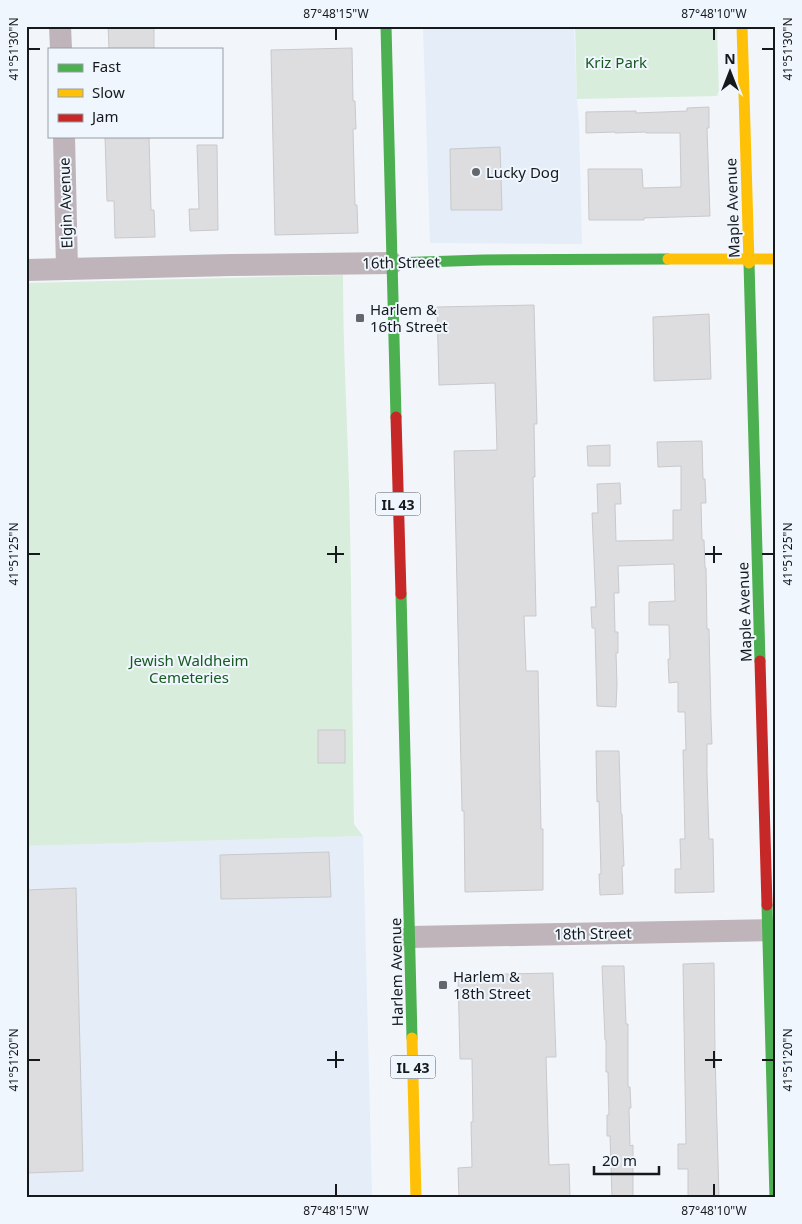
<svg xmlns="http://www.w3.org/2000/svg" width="802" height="1224" font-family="'Noto Sans',sans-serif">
	<rect width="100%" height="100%" fill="#f2f6fa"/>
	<g fill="#e4edf8">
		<path d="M 423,26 L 574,26 L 577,99 L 579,123 L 582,244 L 430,243 Z"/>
		<path d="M 363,836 L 372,1195 L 246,1198 L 26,1198 L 26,846 Z"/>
	</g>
	<g fill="#d9eddc">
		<path d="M 575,26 L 717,26 L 719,96 L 577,99 Z"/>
		<path d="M 343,275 C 343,344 347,414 349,483 C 352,597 352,710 354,824 L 363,836 L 26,846 L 26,283 Z"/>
		<path d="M 372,1195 L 372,1198 L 246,1198 Z"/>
	</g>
	<g fill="#dddde0" stroke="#c9c9cc">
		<path d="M 108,26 L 154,26 L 154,49 L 109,49 Z"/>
		<path d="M 352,48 L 353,101 L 355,101 L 356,129 L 353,129 L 355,205 L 357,205 L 358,233 L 275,235 L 271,50 Z"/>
		<path d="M 709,107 L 709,128 L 707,128 L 710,216 L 644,218 L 644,220 L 589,220 L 588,169 L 642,169 L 643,188 L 681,187 L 680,133 L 646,133 L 646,132 L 615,133 L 615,132 L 586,133 L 586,112 L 636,111 L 636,113 L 687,111 L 687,108 Z"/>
		<path d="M 105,136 L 149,136 L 151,210 L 154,210 L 155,237 L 115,238 L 114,201 L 107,201 Z"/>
		<path d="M 197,145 L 217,145 L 218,230 L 190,231 L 189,209 L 199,209 Z"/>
		<path d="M 500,147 L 502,210 L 451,210 L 450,149 Z"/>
		<path d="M 534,305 L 537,424 L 534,424 L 535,477 L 533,477 L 536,616 L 524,616 L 526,671 L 538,671 L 541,829 L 543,829 L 543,890 L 465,892 L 464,811 L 462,811 L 454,451 L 497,450 L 495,383 L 439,385 L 437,307 Z"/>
		<path d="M 709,314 L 711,379 L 654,381 L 653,317 Z"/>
		<path d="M 702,441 L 703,479 L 705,479 L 706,503 L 701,503 L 702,540 L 704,540 L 705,568 L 706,568 L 707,629 L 709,629 L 711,719 L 712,744 L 707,744 L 707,773 L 709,839 L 713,839 L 714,892 L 675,893 L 675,869 L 681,869 L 680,839 L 685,839 L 683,750 L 686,750 L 685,712 L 678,712 L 678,682 L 669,683 L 668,659 L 670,659 L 669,625 L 649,625 L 649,602 L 675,601 L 674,564 L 618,566 L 619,593 L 614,593 L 615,632 L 618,632 L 618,653 L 616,653 L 617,684 L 616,707 L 597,706 L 595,628 L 592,628 L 591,607 L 596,607 L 592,513 L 598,513 L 597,484 L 620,483 L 621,504 L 615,504 L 616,541 L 673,540 L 673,510 L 681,510 L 681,466 L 658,467 L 657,442 Z"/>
		<path d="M 610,445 L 610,466 L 588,466 L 587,446 Z"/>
		<rect x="318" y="730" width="27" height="33"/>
		<path d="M 596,751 L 619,751 L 621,814 L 622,814 L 624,866 L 622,866 L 623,894 L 600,895 L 599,874 L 601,874 L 599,801 L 597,802 Z"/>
		<path d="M 329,852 L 331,897 L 221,899 L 220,855 Z"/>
		<path d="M 76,888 L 83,1171 L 26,1173 L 26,890 Z"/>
		<path d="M 714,963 L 715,1054 L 719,1198 L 688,1198 L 688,1169 L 678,1169 L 678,1144 L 686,1144 L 683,964 Z"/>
		<path d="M 602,966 L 624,966 L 626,1024 L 628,1024 L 628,1087 L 630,1087 L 631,1108 L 629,1108 L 630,1146 L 633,1145 L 633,1198 L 612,1198 L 610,1136 L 607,1136 L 607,1115 L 609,1115 L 608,1072 L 606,1072 L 606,1040 L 605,1040 Z"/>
		<path d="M 553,973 L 556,1057 L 546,1057 L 549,1165 L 569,1164 L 570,1198 L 459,1198 L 458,1168 L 472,1167 L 471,1122 L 473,1122 L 472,1059 L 460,1059 L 458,975 Z"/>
	</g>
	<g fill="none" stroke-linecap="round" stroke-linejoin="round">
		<g stroke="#bfb4b9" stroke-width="22">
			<path d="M 60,26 L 61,49"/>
			<path d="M 64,136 L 67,269"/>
			<path d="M 26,270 L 231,265 L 392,263"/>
			<path d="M 410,937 L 776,930"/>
		</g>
		<g stroke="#4caf50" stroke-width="11">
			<path d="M 386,26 L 396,417"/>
			<path d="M 392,263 L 483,260 L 668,259"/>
			<path d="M 749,263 L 760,661"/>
			<path d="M 401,594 L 412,1038"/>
			<path d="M 767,905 L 775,1198"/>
		</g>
		<g stroke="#ffc107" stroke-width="11">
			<path d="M 742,26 L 749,263"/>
			<path d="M 668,259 L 776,259"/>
			<path d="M 412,1038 L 416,1198"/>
		</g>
		<g stroke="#c62828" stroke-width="11">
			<path d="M 396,417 L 401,594"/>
			<path d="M 760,661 L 767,905"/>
		</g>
	</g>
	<path fill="none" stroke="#16191c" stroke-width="2" d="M 336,28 L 336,40M 714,28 L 714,40M 28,49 L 40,49M 762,49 L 774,49M 336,546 L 336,563M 714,546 L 714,563M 28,554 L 40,554M 327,554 L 344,554M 705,554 L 722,554M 762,554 L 774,554M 336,1051 L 336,1068M 714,1051 L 714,1068M 28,1060 L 40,1060M 327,1060 L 344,1060M 705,1060 L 722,1060M 762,1060 L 774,1060M 336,1184 L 336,1196M 714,1184 L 714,1196"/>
	<g fill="#63666a" stroke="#eff6fe" stroke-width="2">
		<circle cx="476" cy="172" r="5"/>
		<rect x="355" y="313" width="10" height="10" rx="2.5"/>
		<rect x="438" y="980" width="10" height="10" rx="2.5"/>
	</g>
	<g text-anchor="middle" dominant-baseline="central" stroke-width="4" stroke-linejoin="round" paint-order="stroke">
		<g fill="#eff6fe" stroke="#575b60" stroke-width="1">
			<rect x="375.5" y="492.5" width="45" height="23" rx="4"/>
			<rect x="390.5" y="1055.5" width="45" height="23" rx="4"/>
		</g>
		<g font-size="14" font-weight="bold" fill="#16191c">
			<text x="398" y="504">IL 43</text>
			<text x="413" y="1067">IL 43</text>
		</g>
		<g font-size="15" fill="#17591f" stroke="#eff6fe">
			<text x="616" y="62">Kriz Park</text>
			<text x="189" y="660">Jewish Waldheim<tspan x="189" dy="17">Cemeteries</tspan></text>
		</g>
		<g font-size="15" fill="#16191c" stroke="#eff6fe" text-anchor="start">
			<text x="486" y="172">Lucky Dog</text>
			<text x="370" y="309">Harlem &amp;<tspan x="370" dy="17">16th Street</tspan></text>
			<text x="453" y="976">Harlem &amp;<tspan x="453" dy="17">18th Street</tspan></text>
		</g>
		<g font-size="15" fill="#16191c" stroke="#eff6fe">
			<text transform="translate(65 203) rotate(-92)">Elgin Avenue</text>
			<text transform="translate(732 208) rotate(-92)">Maple Avenue</text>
			<text transform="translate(401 262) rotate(-1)">16th Street</text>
			<text transform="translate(744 612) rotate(-92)">Maple Avenue</text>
			<text transform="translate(593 933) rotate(-1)">18th Street</text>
			<text transform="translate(396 972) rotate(-91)">Harlem Avenue</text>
		</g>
	</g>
	<rect width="802" height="1224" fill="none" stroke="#eff6fe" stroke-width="55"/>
	<rect x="48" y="48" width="175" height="90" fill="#eff6fe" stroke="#989ea4"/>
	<rect x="58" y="64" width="25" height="8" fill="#4caf50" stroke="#989ea4"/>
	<text x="92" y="72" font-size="15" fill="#16191c">Fast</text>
	<rect x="58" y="89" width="25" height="8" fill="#ffc107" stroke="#989ea4"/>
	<text x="92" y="98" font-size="15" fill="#16191c">Slow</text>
	<rect x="58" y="114" width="25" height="8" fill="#c62828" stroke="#989ea4"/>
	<text x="92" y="122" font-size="15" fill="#16191c">Jam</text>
	<g transform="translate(730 72)" stroke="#eff6fe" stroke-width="4" paint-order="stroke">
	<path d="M0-4L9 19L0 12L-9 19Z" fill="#16191c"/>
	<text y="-8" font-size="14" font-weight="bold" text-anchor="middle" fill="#16191c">N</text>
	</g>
	<path d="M594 1166v8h65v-8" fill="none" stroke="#16191c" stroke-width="2.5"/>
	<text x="602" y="1166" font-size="15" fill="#16191c" stroke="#eff6fe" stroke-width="4" paint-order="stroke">20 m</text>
	<rect x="28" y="28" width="746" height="1168" fill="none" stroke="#16191c" stroke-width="2"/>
	<g font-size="12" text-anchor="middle" fill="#16191c">
		<text x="336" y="18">87°48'15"W</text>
		<text x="714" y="18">87°48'10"W</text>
		<text transform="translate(14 49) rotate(-90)" y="4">41°51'30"N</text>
		<text transform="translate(788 49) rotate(-90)" y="4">41°51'30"N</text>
		<text transform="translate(14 554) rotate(-90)" y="4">41°51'25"N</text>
		<text transform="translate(788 554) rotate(-90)" y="4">41°51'25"N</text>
		<text transform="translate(14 1060) rotate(-90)" y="4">41°51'20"N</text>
		<text transform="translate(788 1060) rotate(-90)" y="4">41°51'20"N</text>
		<text x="336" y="1215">87°48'15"W</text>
		<text x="714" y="1215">87°48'10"W</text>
	</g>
</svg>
